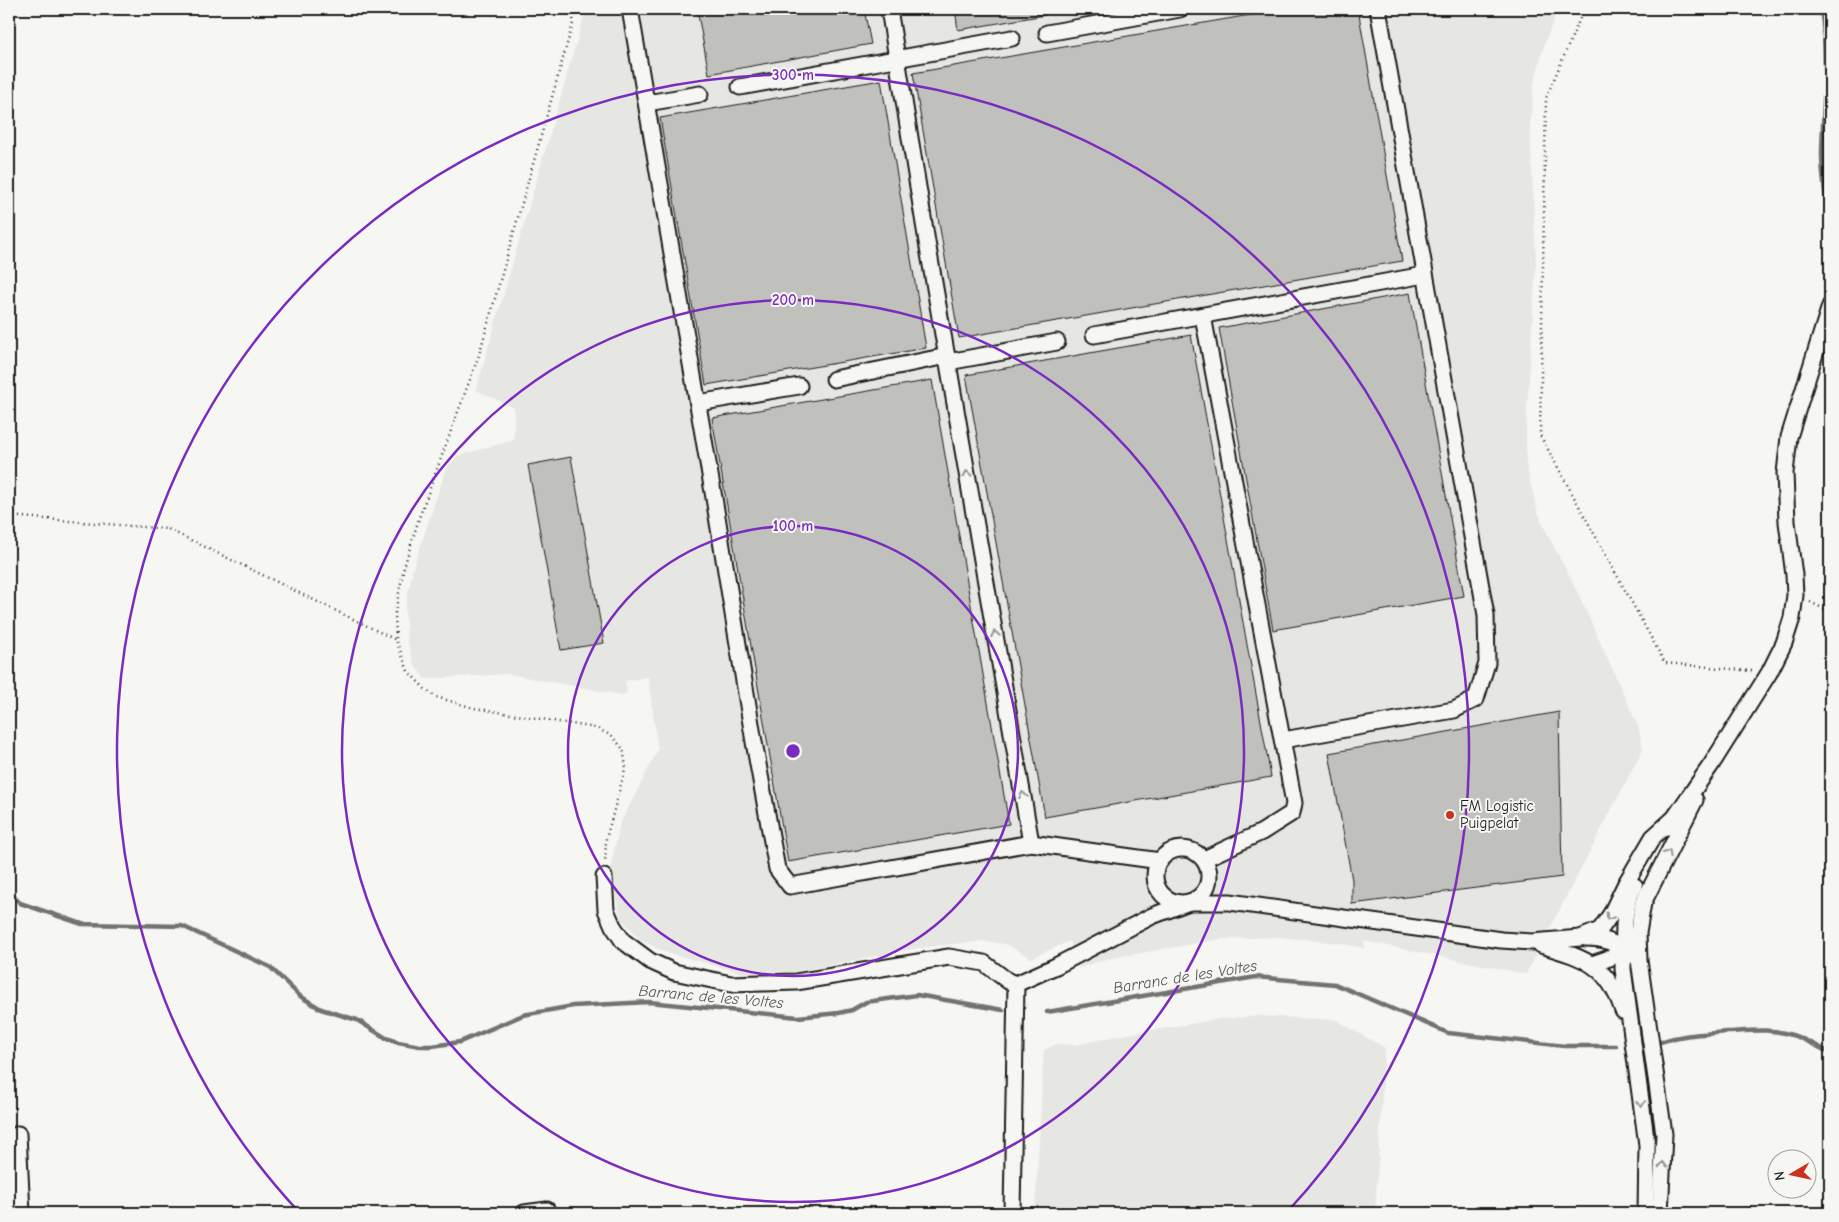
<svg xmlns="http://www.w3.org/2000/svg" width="1839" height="1222" font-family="'Comic Neue',sans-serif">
	<rect width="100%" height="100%" fill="#f6f6f2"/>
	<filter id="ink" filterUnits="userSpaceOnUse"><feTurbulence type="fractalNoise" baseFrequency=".02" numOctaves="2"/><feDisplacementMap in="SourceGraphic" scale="10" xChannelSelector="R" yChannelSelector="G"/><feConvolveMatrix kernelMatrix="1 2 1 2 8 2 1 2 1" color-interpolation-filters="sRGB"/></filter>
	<g filter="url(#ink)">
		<g fill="#e6e6e2">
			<path d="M 586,9 L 1558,9 L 1545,42 L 1534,84 L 1530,124 L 1536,263 L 1526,426 L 1526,465 L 1537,510 L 1545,529 L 1576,589 L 1638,726 L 1643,749 L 1526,974 L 1364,941 L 1364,948 L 1339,943 L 1280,937 L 1222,939 L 1106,959 L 1079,968 L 1070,941 L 1031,958 L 1006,944 L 982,941 L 918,948 L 783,974 L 747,974 L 667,953 L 640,940 L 621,918 L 614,889 L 611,865 L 620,824 L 658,750 L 648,677 L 625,681 L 627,692 L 623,695 L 508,674 L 425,679 L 414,664 L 407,640 L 405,609 L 413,568 L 446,469 L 457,456 L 514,440 L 514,408 L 476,390 Z"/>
			<path d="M 1259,1016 L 1336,1020 L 1385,1048 L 1375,1213 L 1035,1213 L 1044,1050 L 1056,1044 L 1075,1045 L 1117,1036 L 1220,1019 Z"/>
		</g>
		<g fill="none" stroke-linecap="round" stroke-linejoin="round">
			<g stroke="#727271" stroke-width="4.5">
				<path d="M 1821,9 C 1829,57 1823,105 1822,153 C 1822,179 1827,204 1830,229"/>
				<path d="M 9,892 L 20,903 L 82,924 L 182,926 L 270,967 L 300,996 L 321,1009 L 357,1020 L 386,1038 L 398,1042 L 420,1046 L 432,1046 L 460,1042 L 523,1015 L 573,1006 L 649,1002 L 798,1017 L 839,1013 L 852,1010 L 866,1002 L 917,995 L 1003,1010"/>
				<path d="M 1047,1012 L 1256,977 L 1335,984 L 1448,1033 L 1565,1046 L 1616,1046"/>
				<path d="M 1660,1042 C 1683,1034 1703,1034 1727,1032 C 1749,1031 1771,1028 1792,1035 C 1805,1039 1818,1047 1830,1053"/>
			</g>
		</g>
		<g fill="#c0c0bd" stroke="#1c1c1c">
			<path d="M 697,9 L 864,9 L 871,44 L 709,74 Z"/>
			<path d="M 955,9 L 1044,9 L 1045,15 L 958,30 Z"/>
			<path d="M 1285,9 L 1358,9 L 1402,261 L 959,338 L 913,73 Z"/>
			<path d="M 881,80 L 926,348 L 706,385 L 660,118 Z"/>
			<path d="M 1410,293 L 1464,596 L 1273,630 L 1219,328 Z"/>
			<path d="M 1191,335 L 1271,777 L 1045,817 L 966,375 Z"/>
			<path d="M 932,380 L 1009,824 L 788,862 L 712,418 Z"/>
			<path d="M 571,457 L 604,643 L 561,650 L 528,465 Z"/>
			<path d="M 1559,712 L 1562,877 L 1352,904 L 1352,880 L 1329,753 Z"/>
		</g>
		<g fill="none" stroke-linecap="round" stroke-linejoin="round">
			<g stroke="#1c1c1c" stroke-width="19">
				<g id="minor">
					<path d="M 630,9 L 714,498 L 754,742 L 777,869 L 790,886 L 1031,843 L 1160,861"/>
					<path d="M 889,9 L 927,242 L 1031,843"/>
					<path d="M 1047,33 L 1180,9"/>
					<path d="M 740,87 L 1012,38"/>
					<path d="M 647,103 L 700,94"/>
					<path d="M 1203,316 L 1294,803 L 1292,813 L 1262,832 L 1204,859"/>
					<path d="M 1094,335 L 1424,275"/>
					<path d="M 948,362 L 1057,342"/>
					<path d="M 834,379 L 947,356"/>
					<path d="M 698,403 L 799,386"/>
					<path d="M 1283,740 L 1454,710 L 1476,699 L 1487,663 L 1486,615 L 1378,9"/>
					<path d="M 1668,827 L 1711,765 L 1769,673 L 1784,643 L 1792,618 L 1795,595 L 1794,575 L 1787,522 L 1785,473 L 1789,437 L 1830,306"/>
					<circle cx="1182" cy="876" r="27"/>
					<path d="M 604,877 L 606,910 L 613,926 L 623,941 L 650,961 L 674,972 L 731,984 L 796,982 L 949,957 L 984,963 L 1008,981 L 1016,984 L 1056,966 L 1152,916 L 1189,902 L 1230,902 L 1501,940 L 1532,942 L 1580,938 L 1600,930 L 1611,914 L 1626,883 L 1653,837 L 1673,819"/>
					<path d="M 1635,886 L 1629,897 L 1624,924 L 1623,969 L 1647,1145 L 1646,1213"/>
					<path d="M 1585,938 C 1603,938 1617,941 1627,957"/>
					<path d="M 1541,945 C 1584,958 1608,964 1623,1011"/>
					<path d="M 1592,964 C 1606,959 1619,957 1628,946"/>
					<path d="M 18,1134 L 22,1213"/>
					<path d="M 524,1213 L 547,1210 L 548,1213"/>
					<path d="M 1012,1213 L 1016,984"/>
					<path d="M 1660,1213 L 1664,1134 L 1639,960 L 1638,933 L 1643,903 L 1695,800"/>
				</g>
			</g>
			<g stroke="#1c1c1c" stroke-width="2.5" stroke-dasharray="1 4" stroke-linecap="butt">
				<path d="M 574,9 L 573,23 L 479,355 L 420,515 L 404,567 L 395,613 L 396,640 L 408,671 L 425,689 L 436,697 L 474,708 L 596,728 L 612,736 L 623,749 L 626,766 L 606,839 L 605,863"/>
				<path d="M 1584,9 L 1546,98 L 1540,435 L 1665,663 L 1753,671"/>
				<path d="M 9,516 L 168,529 L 396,640"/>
				<path d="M 1810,602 L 1830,612"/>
			</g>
			<use href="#minor" stroke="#f6f6f2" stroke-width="15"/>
		</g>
		<defs><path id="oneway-chevron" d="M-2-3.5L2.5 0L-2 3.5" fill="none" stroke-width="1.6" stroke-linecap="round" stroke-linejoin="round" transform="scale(1.25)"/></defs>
		<g stroke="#949492">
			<use href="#oneway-chevron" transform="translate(967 474) rotate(-100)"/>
			<use href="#oneway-chevron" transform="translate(995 634) rotate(-100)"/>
			<use href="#oneway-chevron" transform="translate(1023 795) rotate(-100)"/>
			<use href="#oneway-chevron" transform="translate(1668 853) rotate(-61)"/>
			<use href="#oneway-chevron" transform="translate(1609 917) rotate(123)"/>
			<use href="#oneway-chevron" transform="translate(1641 1104) rotate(83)"/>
			<use href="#oneway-chevron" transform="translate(1663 1165) rotate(-89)"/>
		</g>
	</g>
	<g fill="none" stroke="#7b2cbf" stroke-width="2.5">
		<circle cx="793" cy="751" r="225"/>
		<circle cx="793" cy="751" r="451"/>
		<path d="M299 1212A676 676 0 1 1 1287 1212"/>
	</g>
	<circle fill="#c8321e" stroke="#f6f6f2" stroke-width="2" cx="1450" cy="815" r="5"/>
	<g text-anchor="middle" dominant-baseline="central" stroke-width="4" stroke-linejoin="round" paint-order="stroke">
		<g font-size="15" fill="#1c1c1c" stroke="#f6f6f2" text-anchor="start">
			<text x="1460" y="806">FM Logistic<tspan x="1460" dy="17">Puigpelat</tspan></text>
		</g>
		<g font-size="16" font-style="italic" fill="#565654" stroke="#f6f6f2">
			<text transform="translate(1185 977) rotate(-9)">Barranc de les Voltes</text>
			<text transform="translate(711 997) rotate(5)">Barranc de les Voltes</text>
		</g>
	</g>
	<circle cx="793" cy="751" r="8" fill="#7b2cbf" stroke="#f6f6f2" stroke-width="2.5"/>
	<g font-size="15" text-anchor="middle" font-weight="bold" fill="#7b2cbf" stroke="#f6f6f2" stroke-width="4" stroke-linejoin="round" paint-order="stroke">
		<text x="793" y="80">300 m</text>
		<text x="793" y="305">200 m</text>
		<text x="793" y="531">100 m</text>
	</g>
	<rect width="1839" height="1222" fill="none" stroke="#f6f6f2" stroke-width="30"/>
	<rect x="15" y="15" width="1809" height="1192" fill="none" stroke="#1c1c1c" stroke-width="2" filter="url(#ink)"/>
	<g transform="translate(1792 1174) rotate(261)"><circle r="24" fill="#f6f6f2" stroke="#9f9f9c"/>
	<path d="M0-4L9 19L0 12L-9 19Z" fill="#c8321e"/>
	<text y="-8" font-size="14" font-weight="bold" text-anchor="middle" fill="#1c1c1c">N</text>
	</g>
</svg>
